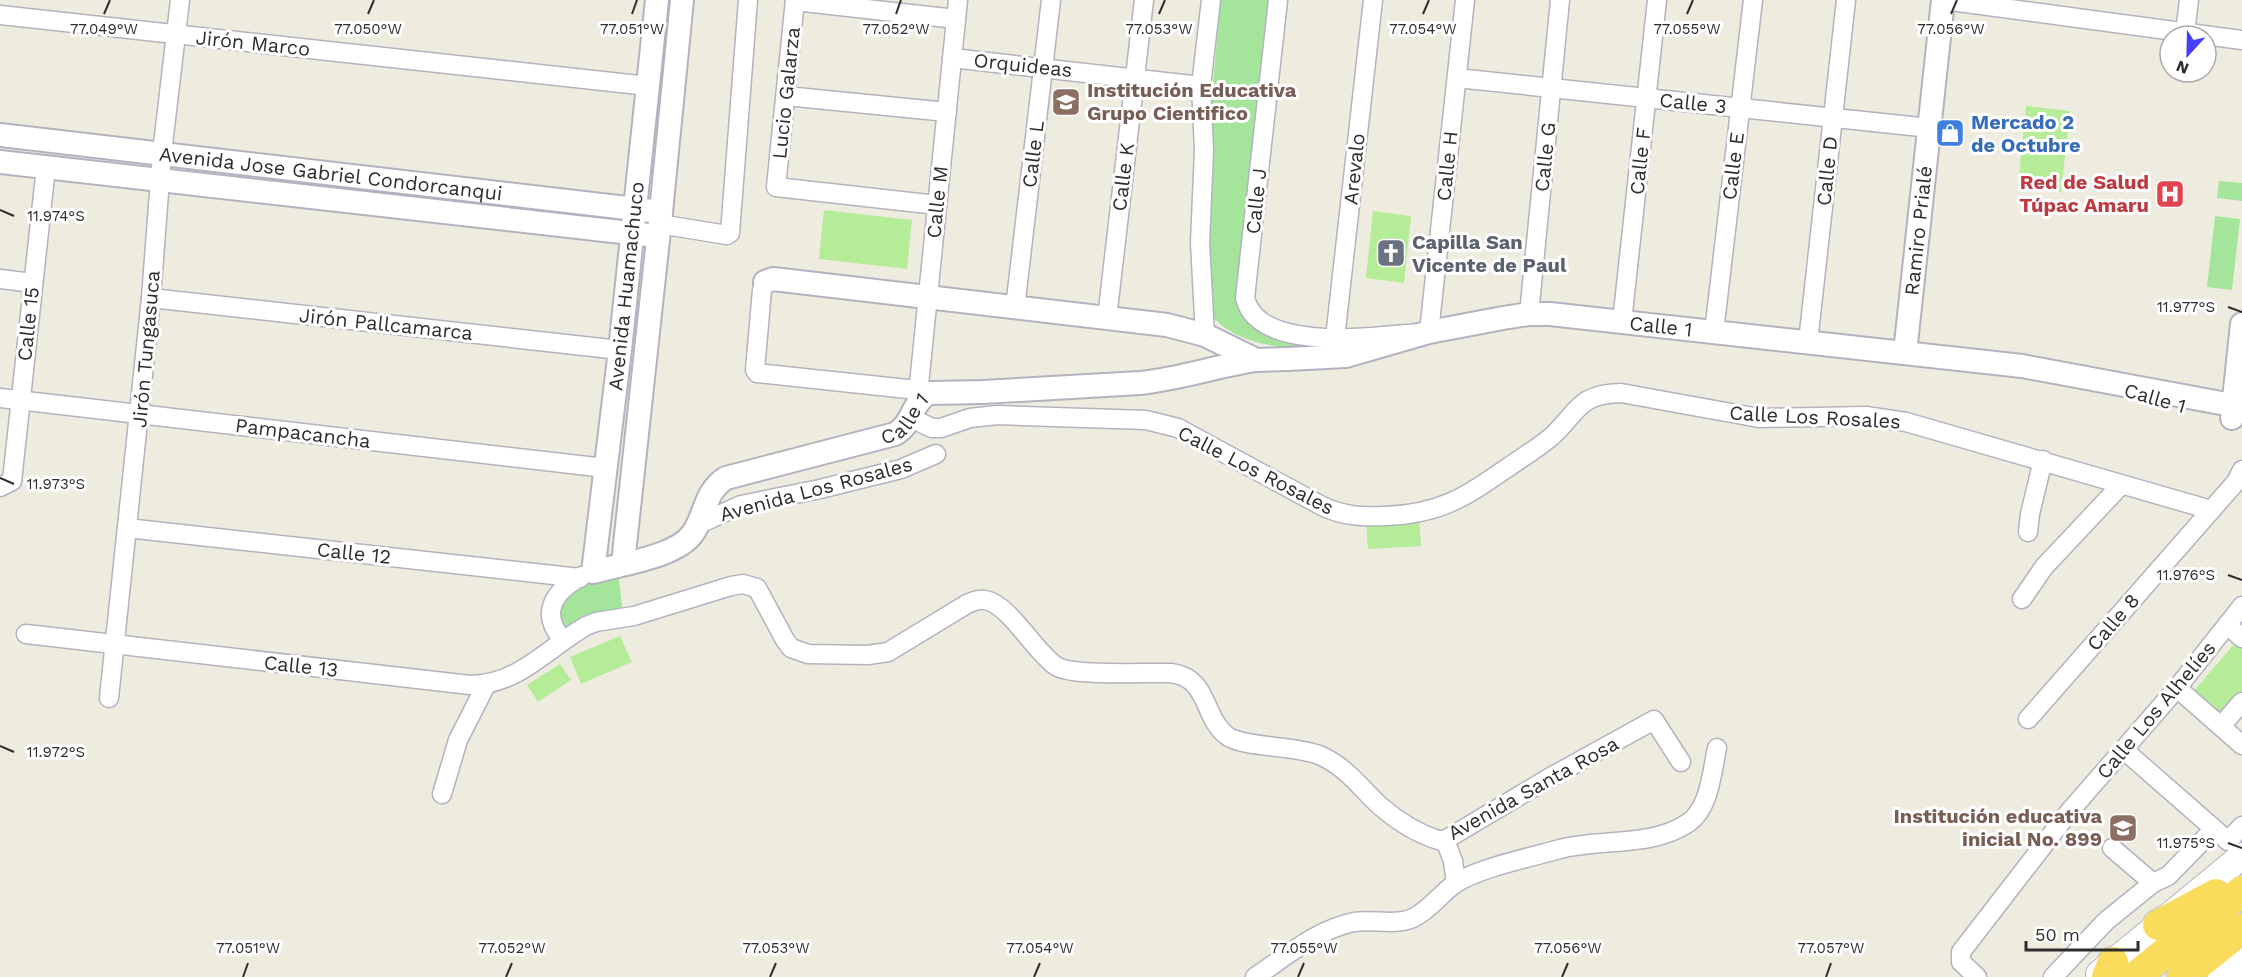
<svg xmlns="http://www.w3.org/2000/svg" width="2242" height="977" font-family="'Work Sans',sans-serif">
	<rect width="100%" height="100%" fill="#eeebdf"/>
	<g fill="#a4e59b">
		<path d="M 1221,0 L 1268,0 L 1237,297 C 1241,326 1281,333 1305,343 L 1304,350 C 1271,346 1234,342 1211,315 L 1206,231 L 1213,83 Z"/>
		<path d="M 2219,181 L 2242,183 L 2242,201 L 2217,198 Z"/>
		<path d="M 2215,216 L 2240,219 L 2232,290 L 2207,287 Z"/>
		<path d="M 618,573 L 623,613 L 572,626 L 566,626 L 561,623 L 559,612 C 574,586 590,581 618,573 Z"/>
	</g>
	<g fill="#b5ec97">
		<path d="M 2026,106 L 2070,111 L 2061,192 L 2018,187 Z"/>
		<path d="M 824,210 L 912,220 L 907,269 L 819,259 Z"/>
		<path d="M 1373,211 L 1411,216 L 1404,283 L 1366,278 Z"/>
		<path d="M 1419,517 L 1421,546 L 1368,549 L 1366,521 Z"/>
		<path d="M 620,636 L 632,662 L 581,684 L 570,657 Z"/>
		<path d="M 2236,642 L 2242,648 L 2242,696 L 2223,717 L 2193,692 Z"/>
		<path d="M 560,664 L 571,680 L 538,702 L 527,685 Z"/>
	</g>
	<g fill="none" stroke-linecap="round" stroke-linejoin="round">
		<g stroke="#b3b3c0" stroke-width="21">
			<g id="minor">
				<path d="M 795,0 L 776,187 L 937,205"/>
				<path d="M 1278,0 L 1245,298 C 1259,356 1386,335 1429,332 L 1465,0"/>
				<path d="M 1943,0 L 2242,40"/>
				<path d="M 795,1 L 956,19"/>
				<path d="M 0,15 L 648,86"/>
				<path d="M 2185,33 L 2189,0"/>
				<path d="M 952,58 L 1201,86"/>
				<path d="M 1457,78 L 1930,128"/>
				<path d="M 786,96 L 947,112"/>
				<path d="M 659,224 L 727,235 L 730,233 L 748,0"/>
				<path d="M 0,279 L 33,283"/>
				<path d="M 765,282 L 762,290 L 755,370 L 757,373 L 917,390"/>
				<path d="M 151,298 L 620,350"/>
				<path d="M 1015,308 L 1051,0"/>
				<path d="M 1529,314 L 1560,0"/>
				<path d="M 1107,318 L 1144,0"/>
				<path d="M 1622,322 L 1657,0"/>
				<path d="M 1714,332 L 1753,0"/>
				<path d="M 1205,335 L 1200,243 L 1204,150 L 1201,86 L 1211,0"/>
				<path d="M 1335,338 L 1373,0"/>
				<path d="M 1808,342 L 1846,0"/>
				<path d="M 0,398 L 605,468"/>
				<path d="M 917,404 L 958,0"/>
				<path d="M 911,418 L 932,428 L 941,428 L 970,418 L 997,415 L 1146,420 L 1178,428 L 1322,506 C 1343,516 1361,517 1385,516 C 1441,514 1465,497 1510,466 C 1523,457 1538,448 1551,437 C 1579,412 1577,394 1621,393 L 1759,418 L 1866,416 L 1906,422 L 2211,510"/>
				<path d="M 0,487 L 12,481 L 46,167"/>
				<path d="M 697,525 L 741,505 L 820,489 L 901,469 L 936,454"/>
				<path d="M 127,528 L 580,578"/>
				<path d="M 2028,532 L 2030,514 L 2043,460"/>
				<path d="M 2022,599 L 2044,567 L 2121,485"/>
				<path d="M 2227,625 L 2242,638"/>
				<path d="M 26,634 L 470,685 C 518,685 546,649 586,626 L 596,622 L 634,616 L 731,586 L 743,584 L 757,588 L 785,640 L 791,648 L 808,654 L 868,655 L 888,652 L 967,604 C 974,601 979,599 985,600 C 1009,604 1035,652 1056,666 C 1072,677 1148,672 1171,673 C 1209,678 1202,715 1226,735 C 1240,748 1295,745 1319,755 C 1344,765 1360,787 1379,805 C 1396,820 1416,833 1438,840 L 1445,840 L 1549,778 L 1654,720 L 1681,762"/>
				<path d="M 563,640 C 539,613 554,591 582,576"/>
				<path d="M 2177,688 L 2242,745"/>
				<path d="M 109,698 L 151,298 L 162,153 L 180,0"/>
				<path d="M 2028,719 L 2236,482 L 2242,470"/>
				<path d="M 2221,726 L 2242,702"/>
				<path d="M 2124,750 L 2228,841 L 2242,826"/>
				<path d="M 442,794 L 458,740 L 486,685"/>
				<path d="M 1445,840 L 1453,861 L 1456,883"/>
				<path d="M 2112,848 L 2153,883"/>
				<path d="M 1255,977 C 1285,957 1318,929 1354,922 C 1373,919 1395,926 1413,918 C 1430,910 1441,893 1456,883 C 1479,868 1532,857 1560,849 C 1602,838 1650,848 1688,823 C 1710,808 1712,771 1717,748"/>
				<path d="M 1977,977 L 1961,962 L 1961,952 L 2069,812 L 2177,688 L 2242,606"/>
				<path d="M 2053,977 L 2106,921 L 2153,883 L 2168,876 L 2213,830"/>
			</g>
		</g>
		<g stroke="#b3b3c0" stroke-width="26">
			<g id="tertiary">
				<path id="s1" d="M 657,0 L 620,350 L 593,572 C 620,564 677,557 693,533 C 706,514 704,492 726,478 L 895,434 C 914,423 911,403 929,393 L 983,392 L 1140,383 C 1179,379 1217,366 1256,360"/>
				<path id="s2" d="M 0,135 L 661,212"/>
				<path d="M 0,162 L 657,236"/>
				<path id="s3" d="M 765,282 L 773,279 L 1167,325 L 1205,335 L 1256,360 L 1288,359 L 1346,356 L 1429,332 L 1503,318 L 1529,314 L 1550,314 L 2022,366 L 2242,407"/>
				<path id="s4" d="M 1905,353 L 1943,0"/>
				<path d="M 2232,418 L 2242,324"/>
				<path d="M 623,563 L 661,212 L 682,0"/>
			</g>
		</g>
		<g stroke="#b3b3c0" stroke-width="28">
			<g id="secondary">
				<path d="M 2099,974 L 2242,856"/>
				<path d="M 2221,977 L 2242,961"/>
			</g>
		</g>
		<g stroke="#cdcdcd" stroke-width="33">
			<g id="trunk">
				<path d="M 2158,925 L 2216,894"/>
				<path d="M 2107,977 L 2113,962"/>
				<path d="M 2135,977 L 2242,891"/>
				<path d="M 2182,977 L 2242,929"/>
			</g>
		</g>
		<use href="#minor" stroke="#fff" stroke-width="18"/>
		<use href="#tertiary" stroke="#fff" stroke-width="22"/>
		<use href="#secondary" stroke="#fff" stroke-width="26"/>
		<use href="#trunk" stroke="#f9dc5c" stroke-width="30"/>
	</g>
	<path fill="none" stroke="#2d2d2d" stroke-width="2" d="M 104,14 L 110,0M 368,14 L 374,0M 632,14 L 637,0M 896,14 L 901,0M 1159,14 L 1165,0M 1423,14 L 1429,0M 1687,14 L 1693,0M 1951,14 L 1957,0M 0,210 L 14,216M 2228,307 L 2242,312M 0,478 L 14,484M 2228,575 L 2242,580M 0,746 L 14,752M 2228,843 L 2242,848M 243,977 L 248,963M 506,977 L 512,963M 770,977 L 776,963M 1034,977 L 1040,963M 1298,977 L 1304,963M 1562,977 L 1568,963M 1826,977 L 1831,963"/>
	<defs>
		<g id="school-square" transform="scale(1.5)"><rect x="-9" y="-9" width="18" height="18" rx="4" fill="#8d6e63" stroke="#fff"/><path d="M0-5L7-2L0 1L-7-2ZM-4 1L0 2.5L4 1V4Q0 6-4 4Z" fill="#fff"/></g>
		<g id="shop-square" transform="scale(1.5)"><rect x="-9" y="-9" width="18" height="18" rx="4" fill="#3f7fe0" stroke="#fff"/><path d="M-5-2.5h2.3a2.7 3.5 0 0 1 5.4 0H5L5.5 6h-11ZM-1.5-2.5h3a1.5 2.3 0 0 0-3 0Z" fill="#fff"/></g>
		<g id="hospital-square" transform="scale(1.5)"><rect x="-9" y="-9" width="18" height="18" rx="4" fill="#e0444e" stroke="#fff"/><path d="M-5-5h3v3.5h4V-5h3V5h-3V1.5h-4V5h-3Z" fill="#fff"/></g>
		<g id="church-square" transform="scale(1.5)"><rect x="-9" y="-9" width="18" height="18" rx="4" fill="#6b7280" stroke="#fff"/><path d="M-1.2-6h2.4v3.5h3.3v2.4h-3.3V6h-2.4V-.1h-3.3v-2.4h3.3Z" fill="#fff"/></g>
	</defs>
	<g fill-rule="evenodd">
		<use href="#school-square" x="1066" y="102"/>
		<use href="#shop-square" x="1950" y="133"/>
		<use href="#hospital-square" x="2170" y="194"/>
		<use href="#church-square" x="1391" y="253"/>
		<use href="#school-square" x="2123" y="828"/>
	</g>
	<g text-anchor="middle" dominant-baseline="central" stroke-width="6" stroke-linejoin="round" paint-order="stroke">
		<g font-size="20" fill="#2d2d2d" stroke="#fff">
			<text transform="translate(253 43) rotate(6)">Jirón Marco</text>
			<text transform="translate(1023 65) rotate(6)">Orquideas</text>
			<text transform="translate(786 93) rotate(-84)">Lucio Galarza</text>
			<text transform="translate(1693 103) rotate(6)">Calle 3</text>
			<text transform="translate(1033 154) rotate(-83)">Calle L</text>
			<text transform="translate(1545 157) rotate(-84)">Calle G</text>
			<text transform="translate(1640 161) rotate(-84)">Calle F</text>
			<text transform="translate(1447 166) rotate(-84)">Calle H</text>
			<text transform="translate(1733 166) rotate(-83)">Calle E</text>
			<text transform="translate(1354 169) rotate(-84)">Arevalo</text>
			<text transform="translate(1827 171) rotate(-84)">Calle D</text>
			<text stroke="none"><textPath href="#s2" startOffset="333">Avenida Jose Gabriel Condorcanqui</textPath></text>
			<text transform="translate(1123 177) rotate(-83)">Calle K</text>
			<text transform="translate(1256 201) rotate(-84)">Calle J</text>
			<text transform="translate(937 202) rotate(-84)">Calle M</text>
			<text stroke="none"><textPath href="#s4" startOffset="123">Ramiro Prialé</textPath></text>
			<text transform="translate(626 286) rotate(-84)">Avenida Huamachuco</text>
			<text transform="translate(28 324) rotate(-84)">Calle 15</text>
			<text transform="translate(386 324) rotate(6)">Jirón Pallcamarca</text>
			<text stroke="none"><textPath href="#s3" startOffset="912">Calle 1</textPath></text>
			<text transform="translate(146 349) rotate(-85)">Jirón Tungasuca</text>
			<text transform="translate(2155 398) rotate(16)">Calle 1</text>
			<text stroke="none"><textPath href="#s1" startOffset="942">Calle 1</textPath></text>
			<text transform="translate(1815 417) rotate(3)">Calle Los Rosales</text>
			<text transform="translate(303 433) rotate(7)">Pampacancha</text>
			<text transform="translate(1256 470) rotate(27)">Calle Los Rosales</text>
			<text transform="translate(816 489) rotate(-15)">Avenida Los Rosales</text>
			<text transform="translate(354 553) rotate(6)">Calle 12</text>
			<text transform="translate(2113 622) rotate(-49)">Calle 8</text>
			<text transform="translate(301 666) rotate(6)">Calle 13</text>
			<text transform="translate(2156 710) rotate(-50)">Calle Los Alhelíes</text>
			<text transform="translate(1533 788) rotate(-29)">Avenida Santa Rosa</text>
		</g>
		<g font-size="20" font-weight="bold" fill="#785e54" stroke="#fff" text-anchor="start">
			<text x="1087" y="90">Institución Educativa<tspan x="1087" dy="23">Grupo Cientifico</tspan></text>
			<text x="2102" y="816" text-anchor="end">Institución educativa<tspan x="2102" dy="23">inicial No. 899</tspan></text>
		</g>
		<g font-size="20" font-weight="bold" fill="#366cbe" stroke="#fff" text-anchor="start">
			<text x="1971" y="122">Mercado 2<tspan x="1971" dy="23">de Octubre</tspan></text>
		</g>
		<g font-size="20" font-weight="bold" fill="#be3a42" stroke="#fff" text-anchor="end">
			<text x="2149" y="182">Red de Salud<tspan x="2149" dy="23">Túpac Amaru</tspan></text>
		</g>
		<g font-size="20" font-weight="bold" fill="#5b616d" stroke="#fff" text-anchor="start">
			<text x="1412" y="242">Capilla San<tspan x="1412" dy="23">Vicente de Paul</tspan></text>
		</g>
	</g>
	<g font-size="15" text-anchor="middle" fill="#2d2d2d" stroke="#fff" stroke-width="6" stroke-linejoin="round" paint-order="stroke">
		<text x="368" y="34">77.050°W</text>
		<text x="104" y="34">77.049°W</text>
		<text x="632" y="34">77.051°W</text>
		<text x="896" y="34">77.052°W</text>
		<text x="1159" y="34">77.053°W</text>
		<text x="1423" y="34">77.054°W</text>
		<text x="1687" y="34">77.055°W</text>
		<text x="1951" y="34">77.056°W</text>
		<text x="56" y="221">11.974°S</text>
		<text x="2186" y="312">11.977°S</text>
		<text x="56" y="489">11.973°S</text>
		<text x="2186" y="580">11.976°S</text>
		<text x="56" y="757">11.972°S</text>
		<text x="2186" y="848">11.975°S</text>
		<text x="248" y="953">77.051°W</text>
		<text x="512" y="953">77.052°W</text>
		<text x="776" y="953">77.053°W</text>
		<text x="1040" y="953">77.054°W</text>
		<text x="1304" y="953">77.055°W</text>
		<text x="1568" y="953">77.056°W</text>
		<text x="1831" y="953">77.057°W</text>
	</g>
	<g transform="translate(2188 54) rotate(202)"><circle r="28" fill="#ffffff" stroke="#ababab" stroke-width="1.5"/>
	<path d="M0-4.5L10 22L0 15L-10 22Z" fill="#463efc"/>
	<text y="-9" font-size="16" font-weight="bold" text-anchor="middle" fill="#2d2d2d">N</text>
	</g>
	<path d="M2026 941v9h112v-9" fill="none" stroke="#2d2d2d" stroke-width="3"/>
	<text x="2035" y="941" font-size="18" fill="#2d2d2d" stroke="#ffffff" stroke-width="4.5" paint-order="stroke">50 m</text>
</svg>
